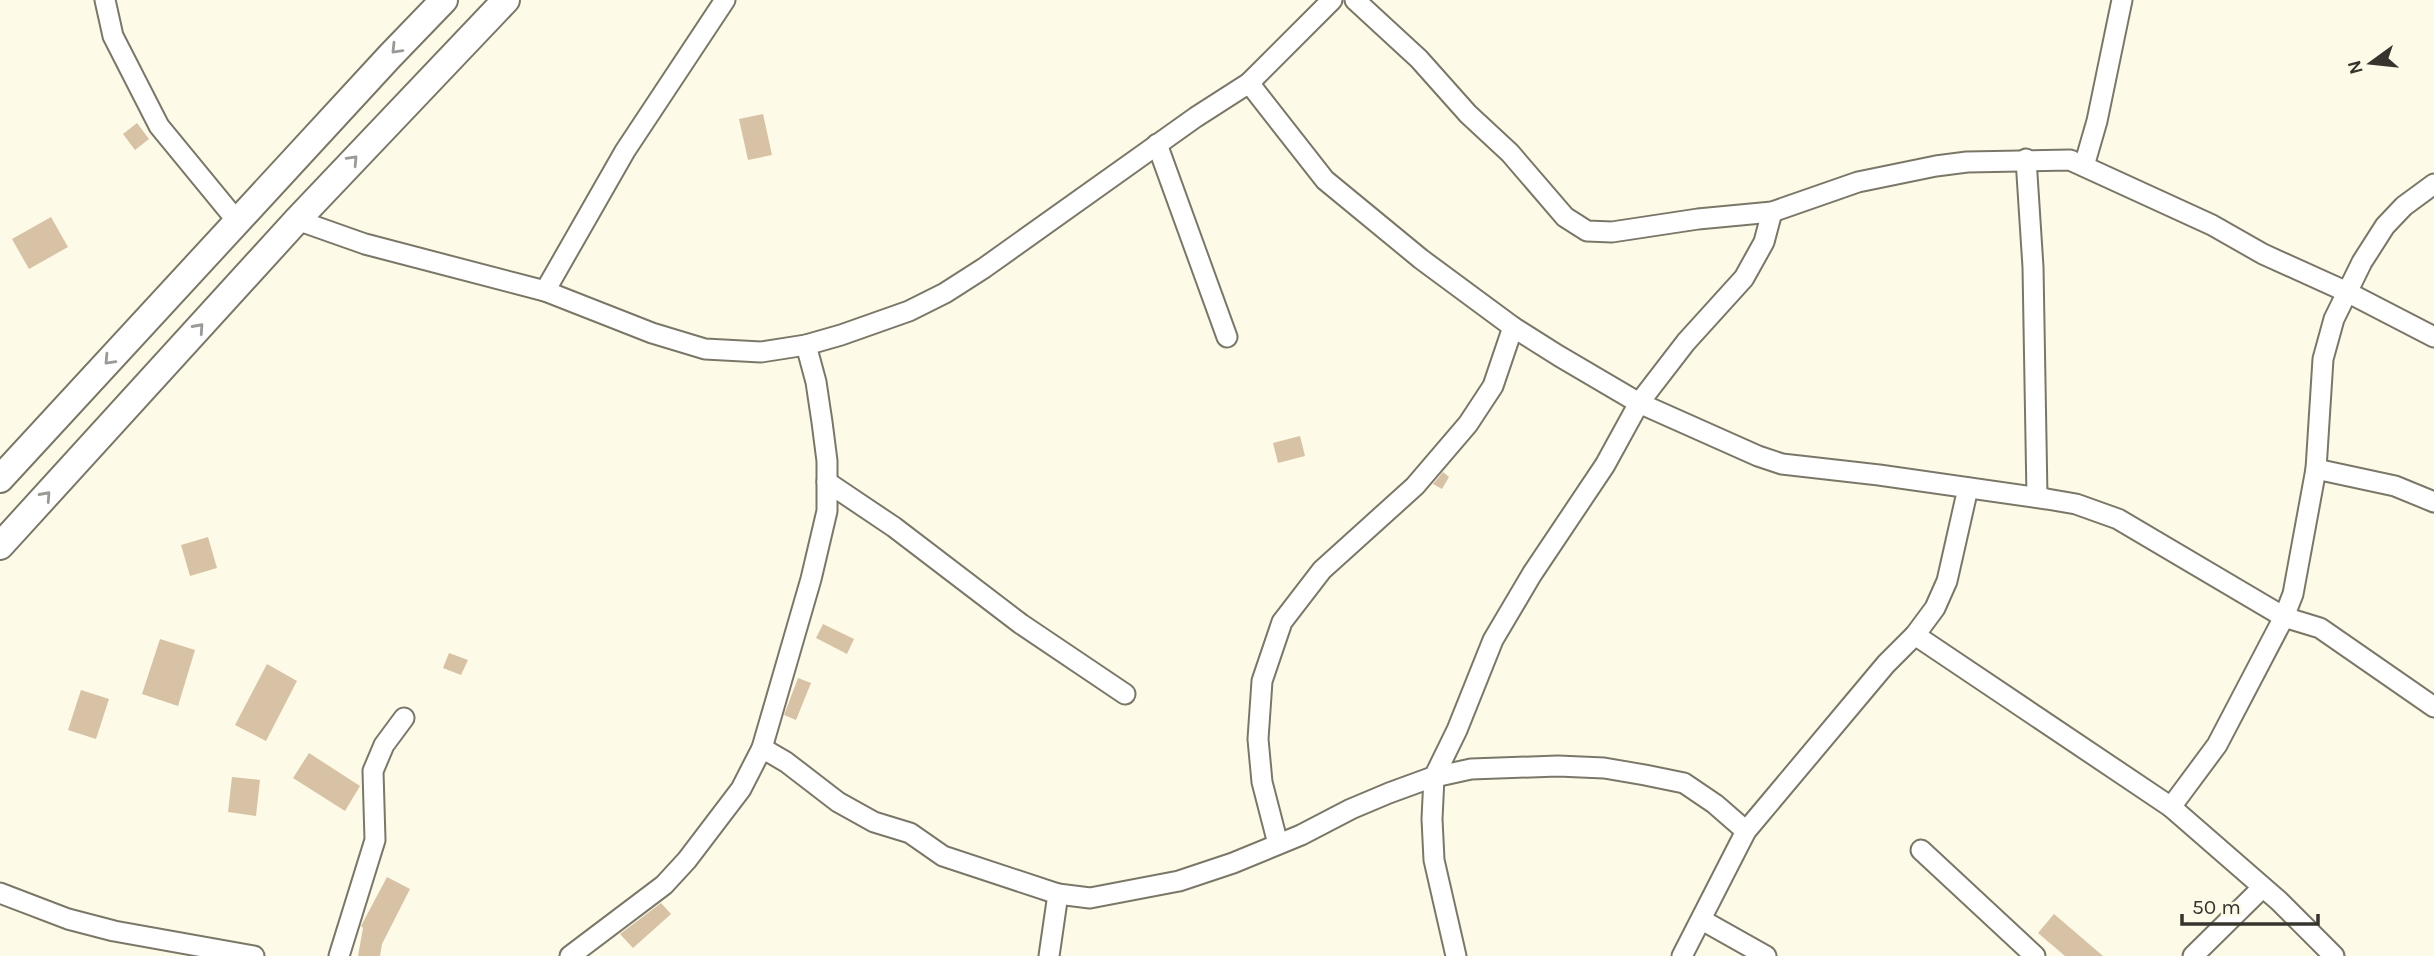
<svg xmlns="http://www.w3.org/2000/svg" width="2434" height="956" font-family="Karla,sans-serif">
	<rect width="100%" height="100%" fill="#fefae8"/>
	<g fill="#d7c2a5">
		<path d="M 763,114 L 772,155 L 748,160 L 739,119 Z"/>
		<path d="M 137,123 L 149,139 L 135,150 L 123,134 Z"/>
		<path d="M 51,217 L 68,247 L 29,269 L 12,239 Z"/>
		<path d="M 1300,436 L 1305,456 L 1278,463 L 1273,443 Z"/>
		<path d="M 1443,472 L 1449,477 L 1442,489 L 1433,484 Z"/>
		<path d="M 208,537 L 217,568 L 190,576 L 181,545 Z"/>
		<path d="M 823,624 L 854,639 L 847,654 L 816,638 Z"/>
		<path d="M 160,639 L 195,650 L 178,706 L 142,694 Z"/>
		<path d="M 449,653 L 468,660 L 461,675 L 443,668 Z"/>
		<path d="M 267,664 L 297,681 L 266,741 L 235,725 Z"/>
		<path d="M 798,678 L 811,683 L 796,720 L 784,715 Z"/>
		<path d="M 81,690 L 109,699 L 96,739 L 68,730 Z"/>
		<path d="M 309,753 L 360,786 L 345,811 L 293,778 Z"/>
		<path d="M 232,777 L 260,780 L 256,816 L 228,812 Z"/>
		<path d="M 387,877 L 410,889 L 382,944 L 380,956 L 358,956 L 363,928 L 361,926 Z"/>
		<path d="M 661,903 L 671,914 L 633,948 L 620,934 Z"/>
		<path d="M 2054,914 L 2103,956 L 2065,956 L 2038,933 Z"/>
	</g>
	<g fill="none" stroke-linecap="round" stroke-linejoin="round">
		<g stroke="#7b7768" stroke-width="23">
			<g id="minor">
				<path d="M 105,0 L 113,36 L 159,126 L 237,221"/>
				<path d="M 1355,0 L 1419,59 L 1468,114 L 1510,153 L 1565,217 L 1587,231 L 1612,232 L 1698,219 L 1772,212 L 1858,182 L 1936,166 L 1967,162 L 2070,160 L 2212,225 L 2263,254 L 2347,292 L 2434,337"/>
				<path d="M 1249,83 L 1325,180 L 1421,259 L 1513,327 L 1559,356 L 1639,403 L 1758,456 L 1782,464 L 1879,475 L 2047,499 L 2076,504 L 2118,519 L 2284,617 L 2320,628 L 2434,707"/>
				<path d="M 1157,144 L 1227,337"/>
				<path d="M 2026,159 L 2033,267 L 2037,497"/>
				<path d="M 2084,166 L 2097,121 L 2122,0"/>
				<path d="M 297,220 L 365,244 L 545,291 L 652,333 L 705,349 L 761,352 L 806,345 L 841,335 L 909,311 L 945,293 L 984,268 L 1196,117 L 1249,83 L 1332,0"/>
				<path d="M 545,291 L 625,151 L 725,0"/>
				<path d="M 2316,469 L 2395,486 L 2434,502"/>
				<path d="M 827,482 L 894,527 L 1021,624 L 1125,694"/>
				<path d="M 1915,635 L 2171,807"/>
				<path d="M 762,748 L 786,762 L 838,802 L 874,822 L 910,833 L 943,856 L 1058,894 L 1090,898 L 1179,881 L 1233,863 L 1301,835 L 1351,809 L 1389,793 L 1430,778 L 1471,769 L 1558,766 L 1604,768 L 1645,775 L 1684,783 L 1715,804 L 1746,831"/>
				<path d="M 1278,844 L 1262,782 L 1258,739 L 1262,681 L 1282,622 L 1322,570 L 1415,486 L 1468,424 L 1493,386 L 1513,327"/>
				<path d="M 1921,850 L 2035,956"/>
				<path d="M 0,893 L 68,919 L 114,931 L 254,956"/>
				<path d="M 1702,920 L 1766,956"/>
				<path d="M 339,956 L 375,840 L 373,771 L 384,745 L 404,718"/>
				<path d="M 570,956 L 664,885 L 687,860 L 741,789 L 762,748 L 811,579 L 827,511 L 827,461 L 822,422 L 816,382 L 806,345"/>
				<path d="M 1049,956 L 1058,894"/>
				<path d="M 1456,956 L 1434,860 L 1432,819 L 1434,777 L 1457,730 L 1493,640 L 1532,574 L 1605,465 L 1639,403 L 1686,342 L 1744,278 L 1764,242 L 1772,212"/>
				<path d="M 1682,956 L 1746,831 L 1886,664 L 1915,635 L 1935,608 L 1947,581 L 1968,488"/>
				<path d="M 2193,956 L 2262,888"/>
				<path d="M 2334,956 L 2279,901 L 2171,807 L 2217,745 L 2284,617 L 2293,594 L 2316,469 L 2323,359 L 2334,319 L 2362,262 L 2385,226 L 2404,206 L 2434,184"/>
			</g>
		</g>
		<g stroke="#7b7768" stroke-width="30">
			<g id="secondary">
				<path d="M 0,479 L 390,56 L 444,0"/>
				<path d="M 0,546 L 297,220 L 506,0"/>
			</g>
		</g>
		<use href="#minor" stroke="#fff" stroke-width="19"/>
		<use href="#secondary" stroke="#fff" stroke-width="26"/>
	</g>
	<defs><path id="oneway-chevron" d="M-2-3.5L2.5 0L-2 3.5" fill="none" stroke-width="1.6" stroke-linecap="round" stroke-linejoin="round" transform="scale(1.75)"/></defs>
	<g stroke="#9a9a96">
		<use href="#oneway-chevron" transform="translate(396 49) rotate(134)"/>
		<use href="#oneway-chevron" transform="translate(353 160) rotate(-47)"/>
		<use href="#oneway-chevron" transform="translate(199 328) rotate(-48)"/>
		<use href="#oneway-chevron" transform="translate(109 360) rotate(133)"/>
		<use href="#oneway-chevron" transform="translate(46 496) rotate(-48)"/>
	</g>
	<g transform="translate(2371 63) rotate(255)" stroke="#fefae8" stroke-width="5" paint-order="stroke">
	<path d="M0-5L12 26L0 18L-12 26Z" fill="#36342d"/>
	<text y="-10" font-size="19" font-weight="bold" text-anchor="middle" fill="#36342d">N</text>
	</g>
	<path d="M2182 914v10h136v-10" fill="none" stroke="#36342d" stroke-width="3.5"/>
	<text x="2192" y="914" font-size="21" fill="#36342d" stroke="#fefae8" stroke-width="5" paint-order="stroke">50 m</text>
</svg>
